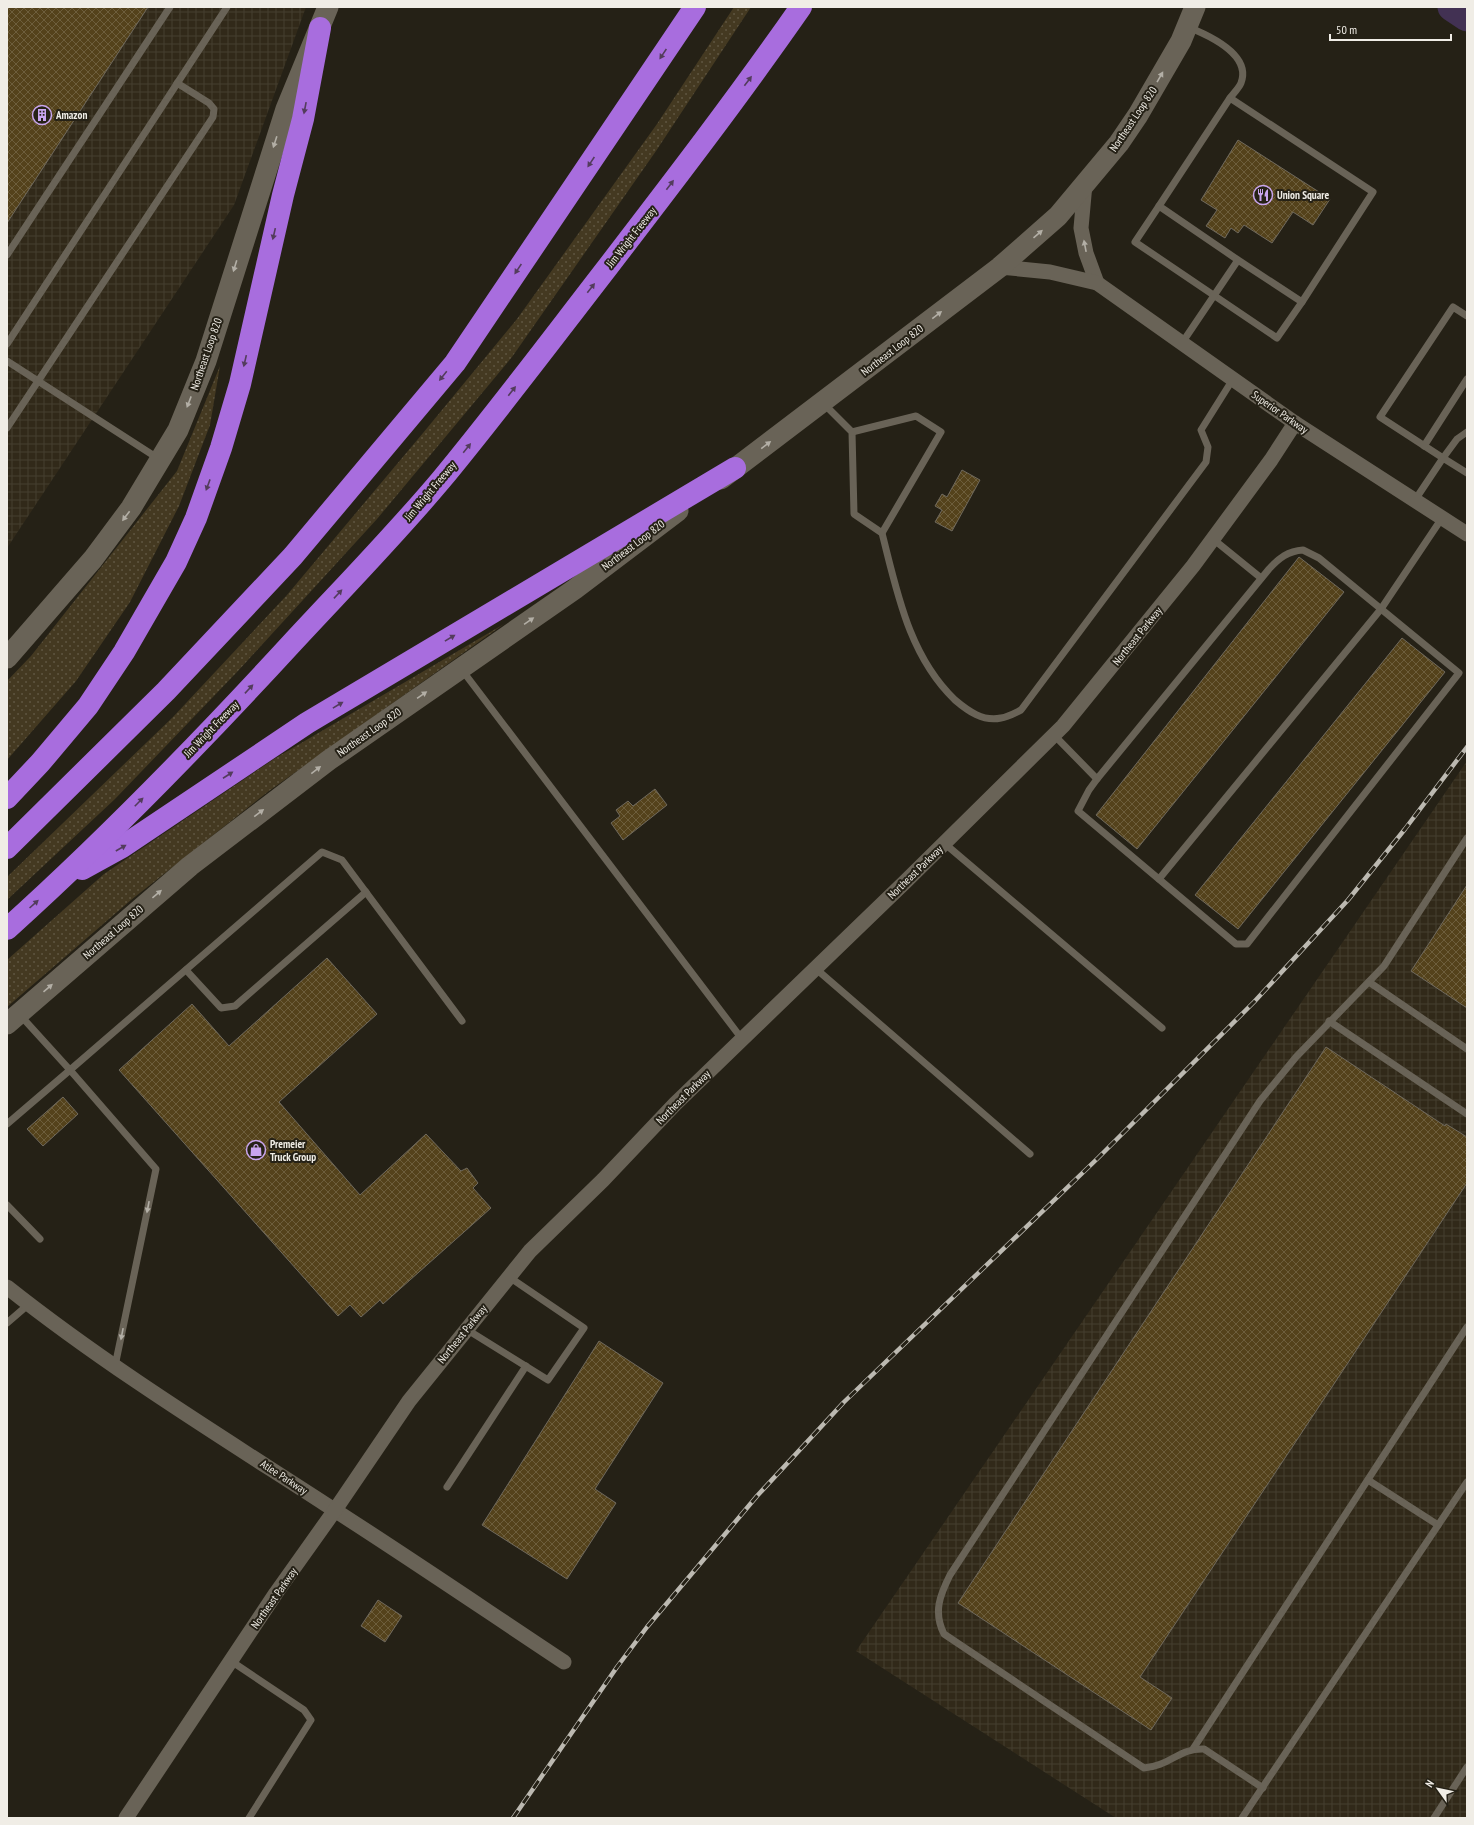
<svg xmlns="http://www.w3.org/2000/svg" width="1474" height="1825" font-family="'PT Sans Narrow',sans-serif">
	<defs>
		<pattern id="industrial-grid" width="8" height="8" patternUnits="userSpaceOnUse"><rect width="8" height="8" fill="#312919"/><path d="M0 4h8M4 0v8" fill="none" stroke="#453e2f"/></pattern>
		<pattern id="grass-dots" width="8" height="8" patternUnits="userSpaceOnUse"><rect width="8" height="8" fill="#443921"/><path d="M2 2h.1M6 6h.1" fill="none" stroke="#5f5641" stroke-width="1.8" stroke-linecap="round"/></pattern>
		<pattern id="building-cross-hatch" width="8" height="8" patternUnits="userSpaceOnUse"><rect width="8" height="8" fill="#54421b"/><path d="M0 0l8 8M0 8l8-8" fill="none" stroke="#6d5e3c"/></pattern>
	</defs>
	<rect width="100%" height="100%" fill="#252116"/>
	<g fill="url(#industrial-grid)">
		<path d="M 7,7 L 306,7 L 234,205 L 7,548 Z"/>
		<path d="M 1467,761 L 1467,1818 L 1116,1818 L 856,1651 Z"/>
	</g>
	<g fill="url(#grass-dots)">
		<path d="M 734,7 L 751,7 L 656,151 L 512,357 L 377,519 L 237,672 L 115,799 L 7,900 L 7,877 L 173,717 L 287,595 L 423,433 L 517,319 L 657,124 Z"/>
		<path d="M 220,366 L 210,425 L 179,506 L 130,602 L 76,681 L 7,760 L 7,681 L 31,656 L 177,471 Z"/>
		<path d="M 504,624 L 269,791 L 131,900 L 7,1007 L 7,960 L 104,874 L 274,759 Z"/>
	</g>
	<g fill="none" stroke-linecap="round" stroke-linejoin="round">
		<path stroke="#423153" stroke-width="29" d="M 1452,7 L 1467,17"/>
	</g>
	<g fill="url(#building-cross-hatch)" stroke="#6f695d">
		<path d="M 7,7 L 148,7 L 7,223 Z"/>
		<path d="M 1238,140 L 1330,199 L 1313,225 L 1293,212 L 1272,243 L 1244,225 L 1238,233 L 1231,228 L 1225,238 L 1206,226 L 1217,210 L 1201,200 Z"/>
		<path d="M 962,470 L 980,480 L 952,531 L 935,522 L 942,510 L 935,506 L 942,494 L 947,497 Z"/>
		<path d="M 1299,557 L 1344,592 L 1137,849 L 1096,815 Z"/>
		<path d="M 1402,638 L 1445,672 L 1238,929 L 1195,895 Z"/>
		<path d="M 655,789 L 667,805 L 623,840 L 611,823 L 620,816 L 616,810 L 628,801 L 633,806 Z"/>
		<path d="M 1467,885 L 1467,1008 L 1411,971 Z"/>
		<path d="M 327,958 L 377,1014 L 279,1102 L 360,1195 L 426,1134 L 461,1171 L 467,1168 L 478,1183 L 473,1188 L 491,1208 L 383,1304 L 380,1300 L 361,1317 L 350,1305 L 338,1316 L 119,1070 L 192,1004 L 229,1046 Z"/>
		<path d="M 1326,1047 L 1445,1126 L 1446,1124 L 1467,1137 L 1467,1183 L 1140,1677 L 1172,1698 L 1151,1730 L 958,1603 Z"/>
		<path d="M 63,1097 L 78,1114 L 43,1146 L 27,1129 Z"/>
		<path d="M 599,1341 L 663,1383 L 595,1489 L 616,1503 L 567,1579 L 482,1525 Z"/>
		<path d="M 378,1600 L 402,1616 L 385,1642 L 361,1626 Z"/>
	</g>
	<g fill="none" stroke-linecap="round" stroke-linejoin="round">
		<g stroke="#696357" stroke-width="7">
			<path d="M 1188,27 C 1208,35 1252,54 1241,83 C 1239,88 1233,94 1230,98"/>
			<path d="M 1159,206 L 1135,242 L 1277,338 L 1302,302"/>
			<path d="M 7,255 L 170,7"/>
			<path d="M 1467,316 L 1453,307 L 1380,417 L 1443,458 L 1457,439 L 1467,432"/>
			<path d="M 1182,343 L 1238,260 L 1302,302 L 1373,192 L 1230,98 L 1159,206 L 1238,260"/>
			<path d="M 7,344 L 227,7"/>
			<path d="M 7,361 L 159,459"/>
			<path d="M 823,403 L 852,432 L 854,514 L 882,533 C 897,592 909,656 955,700 C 968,711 983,722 1001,718 C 1008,717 1015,713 1021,710 L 1206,462 L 1208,447 L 1201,430 L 1233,379"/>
			<path d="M 7,428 L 213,117 L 214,109 L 209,103 L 177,83"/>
			<path d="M 852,432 L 916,416 L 941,432 L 882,533"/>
			<path d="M 1424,446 L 1467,379"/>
			<path d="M 1415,500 L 1443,458 L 1467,473"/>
			<path d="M 1213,539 L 1261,578"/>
			<path d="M 1303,550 L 1319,558 L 1459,673 L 1247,944 L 1236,944 L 1078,811 L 1089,790 L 1097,779 L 1269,569 C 1279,558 1288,551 1303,550 Z"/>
			<path d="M 462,670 L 742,1039"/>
			<path d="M 1054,735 L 1097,779"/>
			<path d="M 944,843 L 1162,1028"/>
			<path d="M 1159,879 L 1381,609 L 1442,518"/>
			<path d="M 815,968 L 1030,1154"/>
			<path d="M 186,970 L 221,1008 L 235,1006 L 366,892"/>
			<path d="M 1369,982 L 1467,1049"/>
			<path d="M 20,1015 L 70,1070 L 322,852 L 342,860 L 462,1021"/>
			<path d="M 1329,1021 L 1467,1114"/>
			<path d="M 7,1124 L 70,1070 L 156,1169 L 115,1366"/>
			<path d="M 7,1205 L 40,1239"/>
			<path d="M 7,1323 L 29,1304"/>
			<path d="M 466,1329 L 548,1380 L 584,1328 L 509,1277"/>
			<path d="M 1368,1480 L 1438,1525"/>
			<path d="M 447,1487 L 526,1366"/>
			<path d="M 231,1661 L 304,1710 L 311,1720 L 249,1818"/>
			<path d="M 1193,1749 L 1467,1327"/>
			<path d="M 1263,1788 L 1204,1749 C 1179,1748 1170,1766 1144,1768 L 944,1634 C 933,1612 940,1595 950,1575 L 1260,1101 L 1296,1057 L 1384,966 L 1467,838"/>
			<path d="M 1242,1818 L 1467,1482"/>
			<path d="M 1434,1818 L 1467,1767"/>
		</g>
		<g stroke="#696357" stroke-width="15">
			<path d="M 1085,184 L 1081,228 L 1086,253 L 1097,283"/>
			<path d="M 1000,267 L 1050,272 L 1097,283 L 1295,423 L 1467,534"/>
			<path d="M 7,1287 C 108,1367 217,1434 325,1504 C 405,1555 484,1609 564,1662"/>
			<path d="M 126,1818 L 276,1593 L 335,1510 L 409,1401 L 530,1251 L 603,1180 L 675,1104 L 906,881 L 1063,726 L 1193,566 L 1271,460 L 1295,423"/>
		</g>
		<g stroke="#696357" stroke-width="21">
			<path d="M 721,479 L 1000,267 L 1058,216 L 1119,143 L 1138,115 L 1181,41 L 1195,7"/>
			<path d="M 7,658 L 93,559 L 131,508 L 178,430 L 206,361 L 286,109 L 328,7"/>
			<path d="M 7,1024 L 190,866 L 329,760 L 575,589 L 678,511"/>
		</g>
		<g stroke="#a86dde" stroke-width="22">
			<path d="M 7,798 L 40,763 L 88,706 L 124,652 L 176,562 L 196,518 L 221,448 L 240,384 L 283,195 L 303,119 L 320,28"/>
			<path d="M 7,848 L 166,691 L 293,556 L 455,363 L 695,7"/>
			<path d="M 82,869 L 122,847 L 307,723 L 735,468"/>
			<path d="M 7,929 C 107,839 201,742 292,643 C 342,589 394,536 441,480 C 498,411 552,339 607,268 C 673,182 739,96 801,7"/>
		</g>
		<g stroke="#bcb9b1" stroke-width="4.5">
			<path id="rail" d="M 513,1818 L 617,1667 L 647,1627 L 757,1496 L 844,1402 L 1098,1158 L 1254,1002 L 1348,900 L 1405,829 L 1467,747"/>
		</g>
		<use href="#rail" stroke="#252116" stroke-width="3" stroke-dasharray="9" stroke-linecap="butt"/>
	</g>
	<defs><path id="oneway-solid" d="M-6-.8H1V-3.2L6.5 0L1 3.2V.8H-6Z"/></defs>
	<g fill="#533c5c">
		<use href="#oneway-solid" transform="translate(663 54) rotate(124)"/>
		<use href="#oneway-solid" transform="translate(748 81) rotate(-53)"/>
		<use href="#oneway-solid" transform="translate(305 108) rotate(101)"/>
		<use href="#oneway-solid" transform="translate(591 162) rotate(124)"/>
		<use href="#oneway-solid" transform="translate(670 185) rotate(-53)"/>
		<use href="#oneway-solid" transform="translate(274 234) rotate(103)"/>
		<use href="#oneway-solid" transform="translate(518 269) rotate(124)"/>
		<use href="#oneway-solid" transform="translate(591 288) rotate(-52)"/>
		<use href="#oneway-solid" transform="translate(245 361) rotate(103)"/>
		<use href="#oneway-solid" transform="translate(443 376) rotate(129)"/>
		<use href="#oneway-solid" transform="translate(512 391) rotate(-52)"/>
		<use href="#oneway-solid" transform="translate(467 448) rotate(-51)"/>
		<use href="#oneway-solid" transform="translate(208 485) rotate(110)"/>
		<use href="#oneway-solid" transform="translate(338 594) rotate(-47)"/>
		<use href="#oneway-solid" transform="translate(450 638) rotate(-31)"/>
		<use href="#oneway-solid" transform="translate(249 689) rotate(-47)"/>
		<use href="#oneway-solid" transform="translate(338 705) rotate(-31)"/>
		<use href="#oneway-solid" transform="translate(228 775) rotate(-33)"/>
		<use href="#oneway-solid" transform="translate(139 802) rotate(-45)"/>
		<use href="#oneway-solid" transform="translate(121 848) rotate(-30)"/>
		<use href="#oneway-solid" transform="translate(34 904) rotate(-42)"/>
	</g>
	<g fill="#b3afa6">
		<use href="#oneway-solid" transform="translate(1160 77) rotate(-60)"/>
		<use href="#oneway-solid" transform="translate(275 142) rotate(108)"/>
		<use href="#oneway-solid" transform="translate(1038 234) rotate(-41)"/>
		<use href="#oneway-solid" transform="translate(1085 246) rotate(-101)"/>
		<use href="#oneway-solid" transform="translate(235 266) rotate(107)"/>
		<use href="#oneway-solid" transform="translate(937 315) rotate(-38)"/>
		<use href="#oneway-solid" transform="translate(189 402) rotate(111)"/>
		<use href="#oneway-solid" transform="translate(766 445) rotate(-37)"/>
		<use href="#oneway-solid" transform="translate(126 516) rotate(127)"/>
		<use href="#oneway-solid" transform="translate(529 621) rotate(-35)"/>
		<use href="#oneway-solid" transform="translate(422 695) rotate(-35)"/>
		<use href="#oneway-solid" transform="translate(316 770) rotate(-38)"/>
		<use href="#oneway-solid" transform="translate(259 813) rotate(-37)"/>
		<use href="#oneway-solid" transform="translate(157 894) rotate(-40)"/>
		<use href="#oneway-solid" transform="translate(48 988) rotate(-41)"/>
		<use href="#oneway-solid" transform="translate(148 1207) rotate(101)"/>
		<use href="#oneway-solid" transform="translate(122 1334) rotate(101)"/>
	</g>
	<defs>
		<g id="building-ring" transform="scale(1)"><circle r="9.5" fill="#252116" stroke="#c9a5ee" stroke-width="1.5"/><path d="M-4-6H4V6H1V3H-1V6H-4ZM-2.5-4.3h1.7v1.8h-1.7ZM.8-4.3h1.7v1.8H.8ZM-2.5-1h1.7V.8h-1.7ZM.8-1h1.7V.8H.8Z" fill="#c9a5ee"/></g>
		<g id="restaurant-ring" transform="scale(1)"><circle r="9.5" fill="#252116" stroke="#c9a5ee" stroke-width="1.5"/><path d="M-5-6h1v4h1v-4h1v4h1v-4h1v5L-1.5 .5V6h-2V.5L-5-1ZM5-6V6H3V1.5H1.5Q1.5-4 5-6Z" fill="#c9a5ee"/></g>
		<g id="shop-ring" transform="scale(1)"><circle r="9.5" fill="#252116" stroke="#c9a5ee" stroke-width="1.5"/><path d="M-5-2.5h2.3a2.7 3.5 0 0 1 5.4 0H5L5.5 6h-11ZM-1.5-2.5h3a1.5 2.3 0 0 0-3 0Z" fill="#c9a5ee"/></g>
	</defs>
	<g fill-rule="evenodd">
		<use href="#building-ring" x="42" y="115"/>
		<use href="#restaurant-ring" x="1263" y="195"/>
		<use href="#shop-ring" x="256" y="1150"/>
	</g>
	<g text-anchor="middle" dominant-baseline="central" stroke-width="4" stroke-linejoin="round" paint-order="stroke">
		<g font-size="11" font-weight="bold" fill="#f0ede6" stroke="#252116" text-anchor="start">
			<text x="56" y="115">Amazon</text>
			<text x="1277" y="195">Union Square</text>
			<text x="270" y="1144">Premeier<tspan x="270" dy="13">Truck Group</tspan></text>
		</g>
		<g font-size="11" fill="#f0ede6" stroke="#252116">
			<text transform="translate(1133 119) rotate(-56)">Northeast Loop 820</text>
			<text transform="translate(631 237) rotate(-52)">Jim Wright Freeway</text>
			<text transform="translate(892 350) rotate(-38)">Northeast Loop 820</text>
			<text transform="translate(206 354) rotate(-71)">Northeast Loop 820</text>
			<text transform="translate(1280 412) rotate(35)">Superior Parkway</text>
			<text transform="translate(430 491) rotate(-50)">Jim Wright Freeway</text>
			<text transform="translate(633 545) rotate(-37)">Northeast Loop 820</text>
			<text transform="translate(1137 636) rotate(-51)">Northeast Parkway</text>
			<text transform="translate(211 729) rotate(-46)">Jim Wright Freeway</text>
			<text transform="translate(369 732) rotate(-35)">Northeast Loop 820</text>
			<text transform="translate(915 872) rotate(-44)">Northeast Parkway</text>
			<text transform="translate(113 932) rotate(-41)">Northeast Loop 820</text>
			<text transform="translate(683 1097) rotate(-45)">Northeast Parkway</text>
			<text transform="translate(462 1334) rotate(-51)">Northeast Parkway</text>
			<text transform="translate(284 1477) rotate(33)">Atlee Parkway</text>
			<text transform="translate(274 1598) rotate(-55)">Northeast Parkway</text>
		</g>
	</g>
	<rect width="1474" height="1825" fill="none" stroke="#f0ede6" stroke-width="16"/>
	<g transform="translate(1438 1789) rotate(303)" stroke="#252116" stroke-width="3" paint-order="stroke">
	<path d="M0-3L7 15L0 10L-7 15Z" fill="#f0ede6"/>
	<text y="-6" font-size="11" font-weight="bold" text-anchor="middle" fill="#f0ede6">N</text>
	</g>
	<path d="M1330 34v6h121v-6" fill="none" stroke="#f0ede6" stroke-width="2"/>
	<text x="1336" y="34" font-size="12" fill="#f0ede6" stroke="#252116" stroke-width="3" paint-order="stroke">50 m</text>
</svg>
